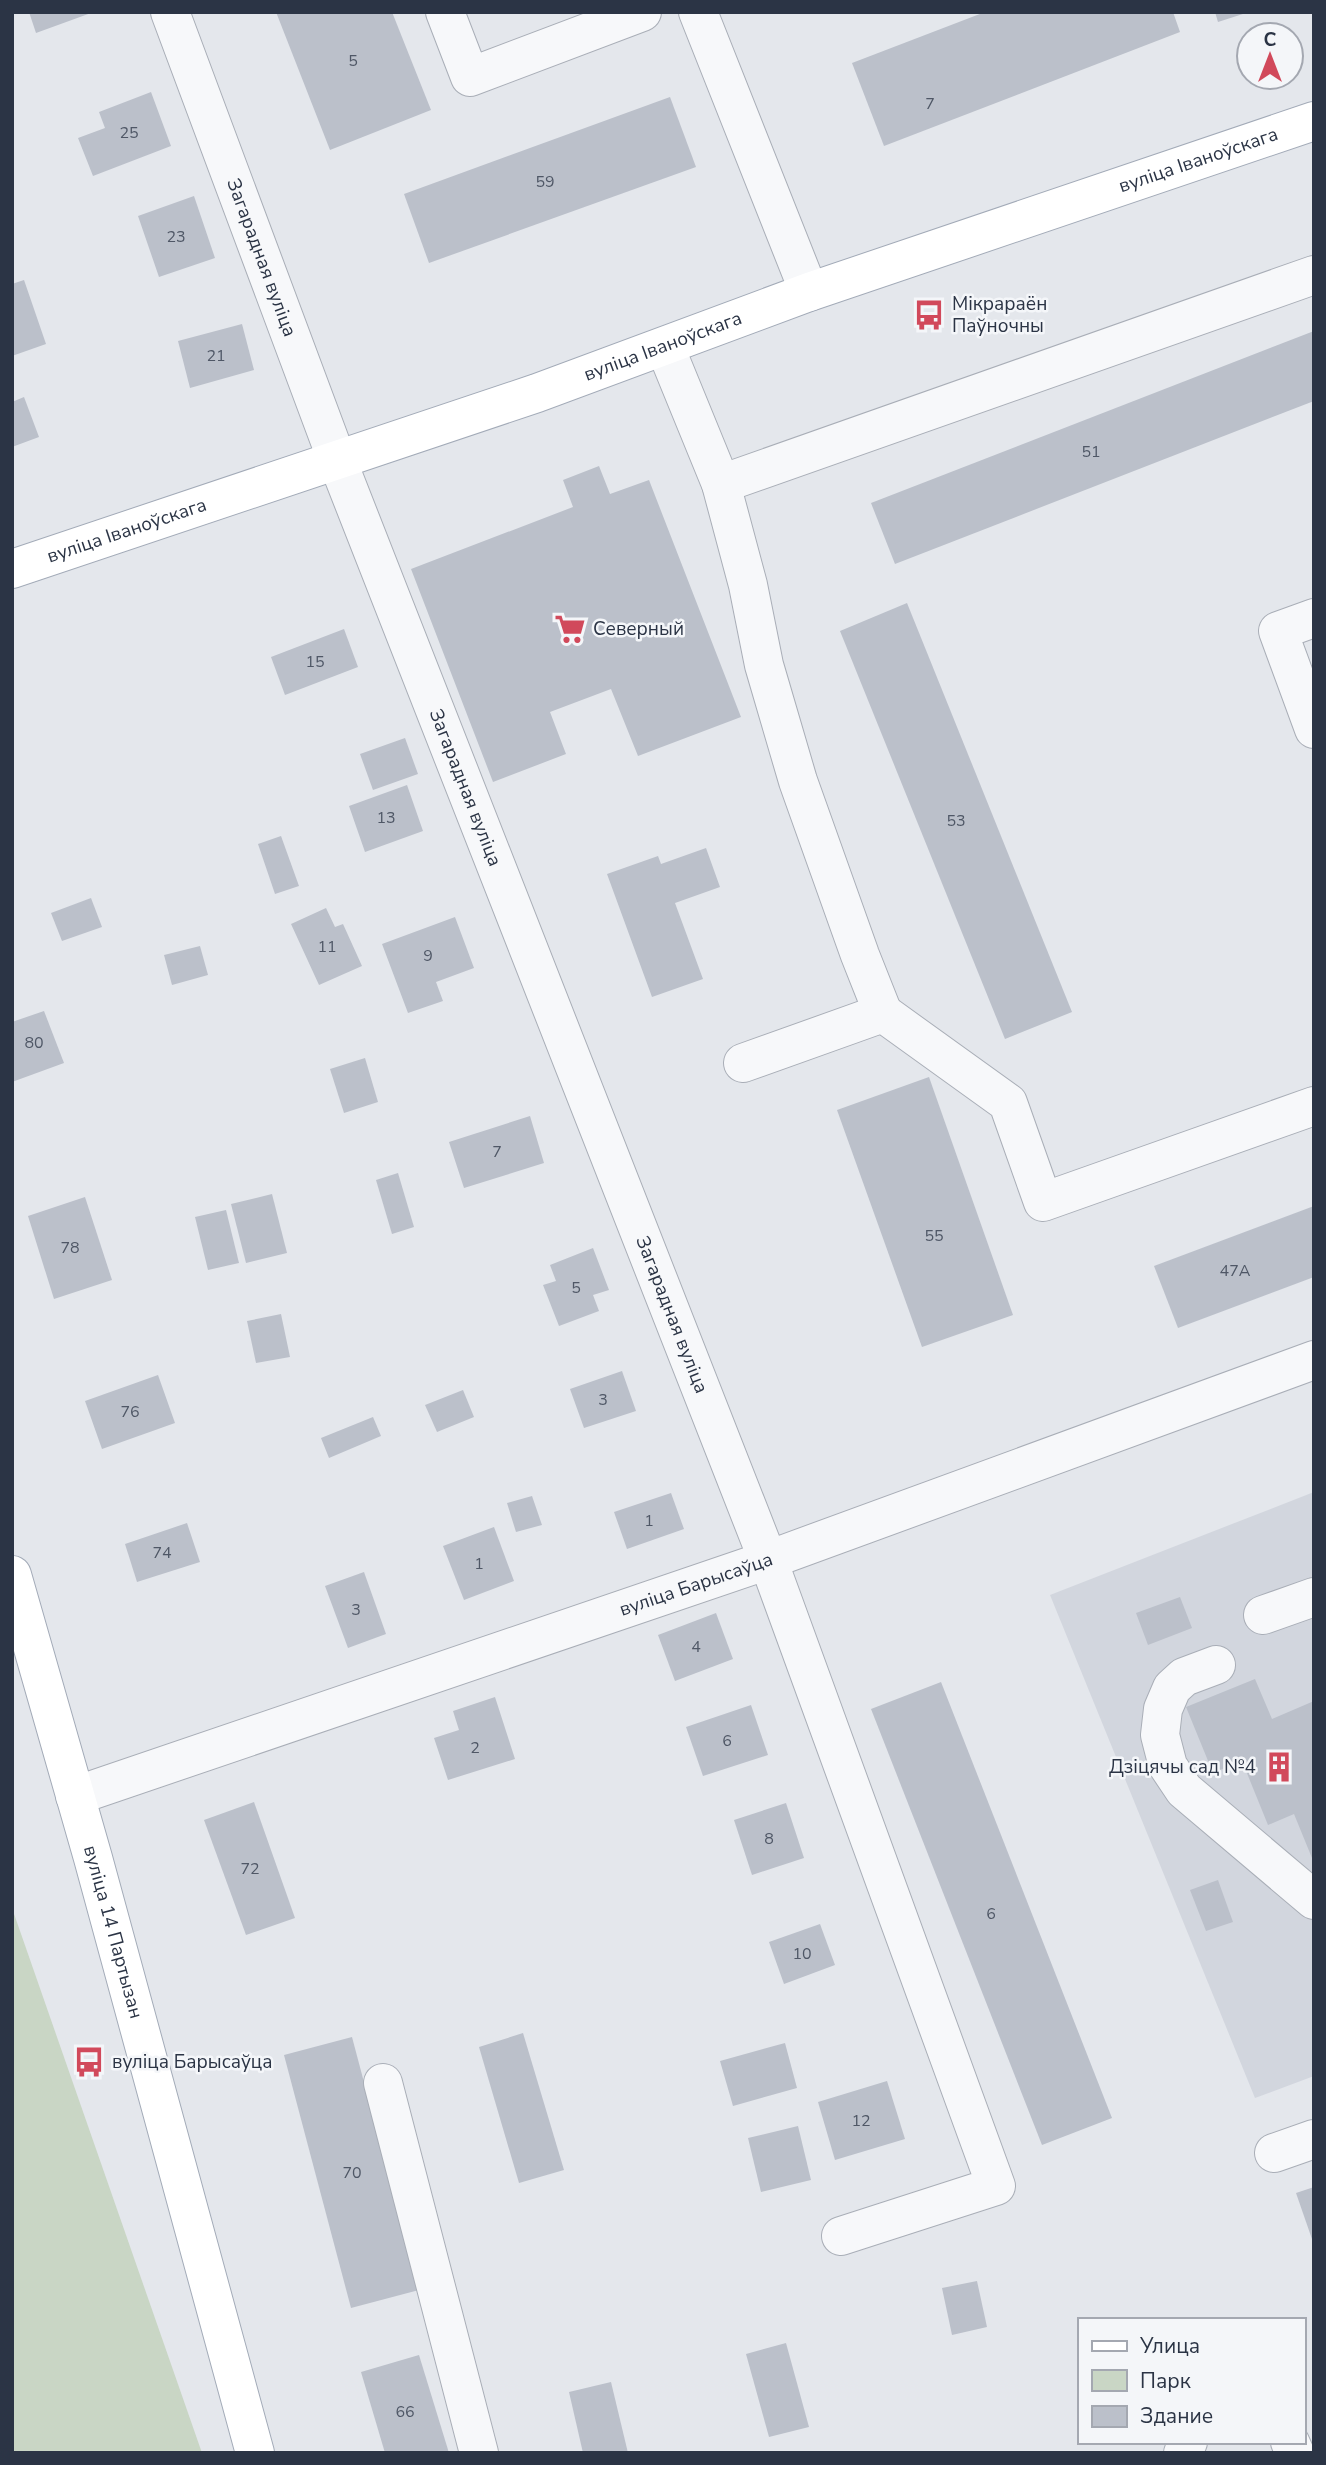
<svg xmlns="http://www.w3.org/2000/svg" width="1326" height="2465" font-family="'Nunito Sans',sans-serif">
	<rect width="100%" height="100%" fill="#e4e7ec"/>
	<path fill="#d2d6de" d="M 1314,1492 L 1314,2076 L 1255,2098 L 1050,1595 Z"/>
	<path fill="#c9d6c5" d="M 12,1908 L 202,2453 L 12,2453 Z"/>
	<g fill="#bbc0ca">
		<path d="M 29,12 L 91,12 L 91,13 L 36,33 Z"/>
		<path d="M 276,12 L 392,12 L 431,110 L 330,150 Z"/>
		<path d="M 985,12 L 1173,12 L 1180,32 L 884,146 L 852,63 Z"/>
		<path d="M 1215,12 L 1246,12 L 1246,13 L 1218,22 Z"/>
		<path d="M 151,92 L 171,146 L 93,176 L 78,138 L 105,128 L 99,112 Z"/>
		<path d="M 670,97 L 696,167 L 429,263 L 404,194 Z"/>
		<path d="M 194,196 L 215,258 L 159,277 L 138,216 Z"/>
		<path d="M 24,280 L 46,344 L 12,356 L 12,284 Z"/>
		<path d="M 242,324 L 254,370 L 190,388 L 178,341 Z"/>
		<path d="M 1314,331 L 1314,401 L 895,564 L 871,503 Z"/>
		<path d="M 24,397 L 39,437 L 12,447 L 12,402 Z"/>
		<path d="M 599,466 L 610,494 L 649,480 L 741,717 L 638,756 L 611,689 L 550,712 L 566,754 L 493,782 L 411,569 L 573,507 L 563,480 Z"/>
		<path d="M 907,603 L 1072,1012 L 1005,1039 L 840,631 Z"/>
		<path d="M 344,629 L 358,667 L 285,695 L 271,657 Z"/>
		<path d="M 405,738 L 418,774 L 373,790 L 360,754 Z"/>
		<path d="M 407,785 L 423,831 L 365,852 L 349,806 Z"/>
		<path d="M 281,836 L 299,886 L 275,894 L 258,844 Z"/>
		<path d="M 706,848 L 720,887 L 675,903 L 703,979 L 652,997 L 607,874 L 658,856 L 661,864 Z"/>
		<path d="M 91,898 L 102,927 L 62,941 L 51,913 Z"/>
		<path d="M 326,908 L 335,927 L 343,924 L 362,966 L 319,985 L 291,924 Z"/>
		<path d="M 455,917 L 474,968 L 436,982 L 443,1001 L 408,1013 L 382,944 Z"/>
		<path d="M 200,946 L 208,975 L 172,985 L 164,955 Z"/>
		<path d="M 44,1011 L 64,1063 L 12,1082 L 12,1022 Z"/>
		<path d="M 365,1058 L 378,1102 L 344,1113 L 330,1069 Z"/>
		<path d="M 929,1077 L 1013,1315 L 922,1347 L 837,1110 Z"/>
		<path d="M 530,1116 L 544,1163 L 464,1188 L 449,1142 Z"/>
		<path d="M 398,1173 L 414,1227 L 392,1234 L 376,1180 Z"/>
		<path d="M 272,1194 L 287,1253 L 246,1263 L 231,1204 Z"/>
		<path d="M 85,1197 L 112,1280 L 54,1299 L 28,1216 Z"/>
		<path d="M 1314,1206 L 1314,1277 L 1178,1328 L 1154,1266 Z"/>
		<path d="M 226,1210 L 239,1263 L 208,1270 L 195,1217 Z"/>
		<path d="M 593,1248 L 609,1290 L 593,1295 L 599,1311 L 559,1326 L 543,1285 L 556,1281 L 550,1265 Z"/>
		<path d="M 281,1314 L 290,1357 L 256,1363 L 247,1321 Z"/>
		<path d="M 622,1371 L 636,1411 L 584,1428 L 570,1389 Z"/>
		<path d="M 158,1375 L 175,1423 L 102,1449 L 85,1401 Z"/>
		<path d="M 463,1390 L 474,1417 L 437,1432 L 425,1405 Z"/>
		<path d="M 373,1417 L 381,1436 L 329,1458 L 321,1438 Z"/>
		<path d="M 671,1493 L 684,1529 L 627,1549 L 614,1512 Z"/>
		<path d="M 532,1496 L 542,1525 L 516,1532 L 507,1503 Z"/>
		<path d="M 187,1523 L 200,1562 L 137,1582 L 125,1544 Z"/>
		<path d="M 494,1527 L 514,1581 L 464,1600 L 443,1546 Z"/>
		<path d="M 364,1572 L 386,1634 L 348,1648 L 325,1586 Z"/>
		<path d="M 1180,1597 L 1192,1628 L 1148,1645 L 1136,1613 Z"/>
		<path d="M 716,1613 L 733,1659 L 675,1681 L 658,1635 Z"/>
		<path d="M 1255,1679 L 1272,1719 L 1314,1701 L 1314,1863 L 1294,1814 L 1268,1825 L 1242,1761 L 1213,1773 L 1186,1707 Z"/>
		<path d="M 941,1682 L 1112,2118 L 1042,2145 L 871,1709 Z"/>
		<path d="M 495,1697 L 515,1759 L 448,1780 L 434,1738 L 459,1730 L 453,1711 Z"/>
		<path d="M 751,1705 L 768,1755 L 703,1776 L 686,1727 Z"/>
		<path d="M 254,1802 L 295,1918 L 246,1935 L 204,1820 Z"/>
		<path d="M 786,1803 L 804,1858 L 752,1875 L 734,1820 Z"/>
		<path d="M 1218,1880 L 1233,1922 L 1206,1931 L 1190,1890 Z"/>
		<path d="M 820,1924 L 835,1965 L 784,1984 L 769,1942 Z"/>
		<path d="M 523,2033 L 564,2170 L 519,2183 L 479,2047 Z"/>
		<path d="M 352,2037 L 419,2290 L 351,2308 L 284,2055 Z"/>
		<path d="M 785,2043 L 797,2088 L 733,2106 L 720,2061 Z"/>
		<path d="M 887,2081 L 905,2139 L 835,2160 L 818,2102 Z"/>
		<path d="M 798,2126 L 811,2180 L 761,2192 L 748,2138 Z"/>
		<path d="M 1314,2187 L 1314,2242 L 1313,2242 L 1296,2193 Z"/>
		<path d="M 977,2281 L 987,2327 L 952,2335 L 942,2288 Z"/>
		<path d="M 786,2343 L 809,2427 L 769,2437 L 746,2354 Z"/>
		<path d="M 419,2355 L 449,2453 L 385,2453 L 361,2372 Z"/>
		<path d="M 611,2382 L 628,2453 L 583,2453 L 569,2392 Z"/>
	</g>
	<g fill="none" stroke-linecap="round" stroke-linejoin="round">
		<g stroke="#a9aeb7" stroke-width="40">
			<g id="minor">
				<path id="s1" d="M 170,12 L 337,460 L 768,1560 L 996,2186 L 841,2236"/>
				<path d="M 445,12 L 470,77 L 642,12"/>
				<path d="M 698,12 L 809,292"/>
				<path d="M 665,347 L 721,484 L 748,585 L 764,665 L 798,781 L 860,955 L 883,1013"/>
				<path d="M 721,484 L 1314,275"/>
				<path d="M 1314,618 L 1278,631 L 1314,729"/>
				<path d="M 743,1063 L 883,1013 L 1008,1103 L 1043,1202 L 1314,1106"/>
				<path d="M 1263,1615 L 1314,1597"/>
				<path d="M 1216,1665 L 1184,1677 L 1172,1688 L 1163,1709 L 1160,1735 L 1168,1766 L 1184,1790 L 1314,1900"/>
				<path id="s2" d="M 75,1796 L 768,1560 L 1314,1360"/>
				<path d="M 383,2083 L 479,2453"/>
				<path d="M 1274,2153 L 1314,2139"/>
				<path d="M 1290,2442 L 1295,2453"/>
				<path d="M 1183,2453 L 1188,2442"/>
			</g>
		</g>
		<g stroke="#a3abb8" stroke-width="40">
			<g id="major">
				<path id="s3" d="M 12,569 L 537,393 L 809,292 L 1314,121"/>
				<path id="s4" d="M 12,1575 L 93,1858 L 255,2453"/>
			</g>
		</g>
		<use href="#minor" stroke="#f7f8fa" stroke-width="38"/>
		<use href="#major" stroke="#fff" stroke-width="38"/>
	</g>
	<defs>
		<g id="bus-bare" transform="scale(2.415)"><path d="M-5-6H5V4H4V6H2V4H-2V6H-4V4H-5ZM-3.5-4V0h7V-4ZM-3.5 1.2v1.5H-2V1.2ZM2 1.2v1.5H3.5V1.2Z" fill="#d1495b" stroke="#f4f6f9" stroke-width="2.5" paint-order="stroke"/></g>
		<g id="supermarket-bare" transform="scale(2.415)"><path d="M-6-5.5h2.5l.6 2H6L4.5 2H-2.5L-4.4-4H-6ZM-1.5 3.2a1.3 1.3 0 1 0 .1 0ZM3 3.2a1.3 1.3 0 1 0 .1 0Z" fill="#d1495b" stroke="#f4f6f9" stroke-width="2.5" paint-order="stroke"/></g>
		<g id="building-bare" transform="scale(2.415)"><path d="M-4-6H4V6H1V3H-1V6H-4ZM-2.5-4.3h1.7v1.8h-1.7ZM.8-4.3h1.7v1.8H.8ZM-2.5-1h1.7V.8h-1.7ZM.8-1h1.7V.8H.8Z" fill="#d1495b" stroke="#f4f6f9" stroke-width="2.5" paint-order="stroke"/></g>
	</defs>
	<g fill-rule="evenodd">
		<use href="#bus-bare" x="929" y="315"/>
		<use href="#supermarket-bare" x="570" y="629"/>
		<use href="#building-bare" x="1279" y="1767"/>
		<use href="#bus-bare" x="89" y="2062"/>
	</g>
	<g text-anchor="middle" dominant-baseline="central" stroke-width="5" stroke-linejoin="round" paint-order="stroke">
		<g font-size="16" fill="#4f5766">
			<text x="353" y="61">5</text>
			<text x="930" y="104">7</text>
			<text x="129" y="133">25</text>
			<text x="545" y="182">59</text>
			<text x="176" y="237">23</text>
			<text x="216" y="356">21</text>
			<text x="1091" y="452">51</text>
			<text x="315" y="662">15</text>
			<text x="386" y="818">13</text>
			<text x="956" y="821">53</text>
			<text x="327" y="947">11</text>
			<text x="428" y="956">9</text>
			<text x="34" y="1043">80</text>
			<text x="497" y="1152">7</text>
			<text x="934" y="1236">55</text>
			<text x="70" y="1248">78</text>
			<text x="1235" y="1271">47А</text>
			<text x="576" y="1288">5</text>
			<text x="603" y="1400">3</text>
			<text x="130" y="1412">76</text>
			<text x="649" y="1521">1</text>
			<text x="162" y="1553">74</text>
			<text x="479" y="1564">1</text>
			<text x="356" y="1610">3</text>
			<text x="696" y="1647">4</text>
			<text x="727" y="1741">6</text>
			<text x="475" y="1748">2</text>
			<text x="769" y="1839">8</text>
			<text x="250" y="1869">72</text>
			<text x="991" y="1914">6</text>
			<text x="802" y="1954">10</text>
			<text x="861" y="2121">12</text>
			<text x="352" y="2173">70</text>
			<text x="405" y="2412">66</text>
		</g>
		<g font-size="19" fill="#2b3445" stroke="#f4f6f9">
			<text stroke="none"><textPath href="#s3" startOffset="1255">вуліца Іваноўскага</textPath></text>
			<text stroke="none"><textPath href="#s1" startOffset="262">Загарадная вуліца</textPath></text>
			<text stroke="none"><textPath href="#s3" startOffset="688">вуліца Іваноўскага</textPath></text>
			<text stroke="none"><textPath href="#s3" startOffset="121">вуліца Іваноўскага</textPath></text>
			<text stroke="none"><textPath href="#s1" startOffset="830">Загарадная вуліца</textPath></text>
			<text stroke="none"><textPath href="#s1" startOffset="1396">Загарадная вуліца</textPath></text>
			<text stroke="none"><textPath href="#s2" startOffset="656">вуліца Барысаўца</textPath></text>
			<text stroke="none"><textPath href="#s4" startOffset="371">вуліца 14 Партызан</textPath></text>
		</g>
		<g font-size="19" fill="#2b3445" stroke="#f4f6f9" text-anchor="start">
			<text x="952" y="304">Мікрараён<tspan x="952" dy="22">Паўночны</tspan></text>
			<text x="593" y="629">Северный</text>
			<text x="1256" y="1767" text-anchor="end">Дзіцячы сад №4</text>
			<text x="112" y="2062">вуліца Барысаўца</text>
		</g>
	</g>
	<rect width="1326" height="2465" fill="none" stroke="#2b3445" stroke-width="28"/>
	<rect x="1078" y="2318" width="228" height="126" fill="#f4f6f9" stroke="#a4a8b1" stroke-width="2"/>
	<rect x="1092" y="2341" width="35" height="10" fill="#ffffff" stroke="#a4a8b1" stroke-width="2"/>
	<text x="1140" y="2353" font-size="21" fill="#2b3445">Улица</text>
	<rect x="1092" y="2370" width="35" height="21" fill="#c9d6c5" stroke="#a4a8b1" stroke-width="2"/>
	<text x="1140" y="2388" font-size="21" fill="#2b3445">Парк</text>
	<rect x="1092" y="2406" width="35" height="21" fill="#bbc0ca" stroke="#a4a8b1" stroke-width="2"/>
	<text x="1140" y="2423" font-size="21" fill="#2b3445">Здание</text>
	<g transform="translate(1270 56)"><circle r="33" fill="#f4f6f9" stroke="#a4a8b1" stroke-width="2"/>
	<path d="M0-5L12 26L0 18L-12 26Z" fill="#d1495b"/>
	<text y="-10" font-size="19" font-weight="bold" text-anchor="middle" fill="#2b3445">С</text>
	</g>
</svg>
